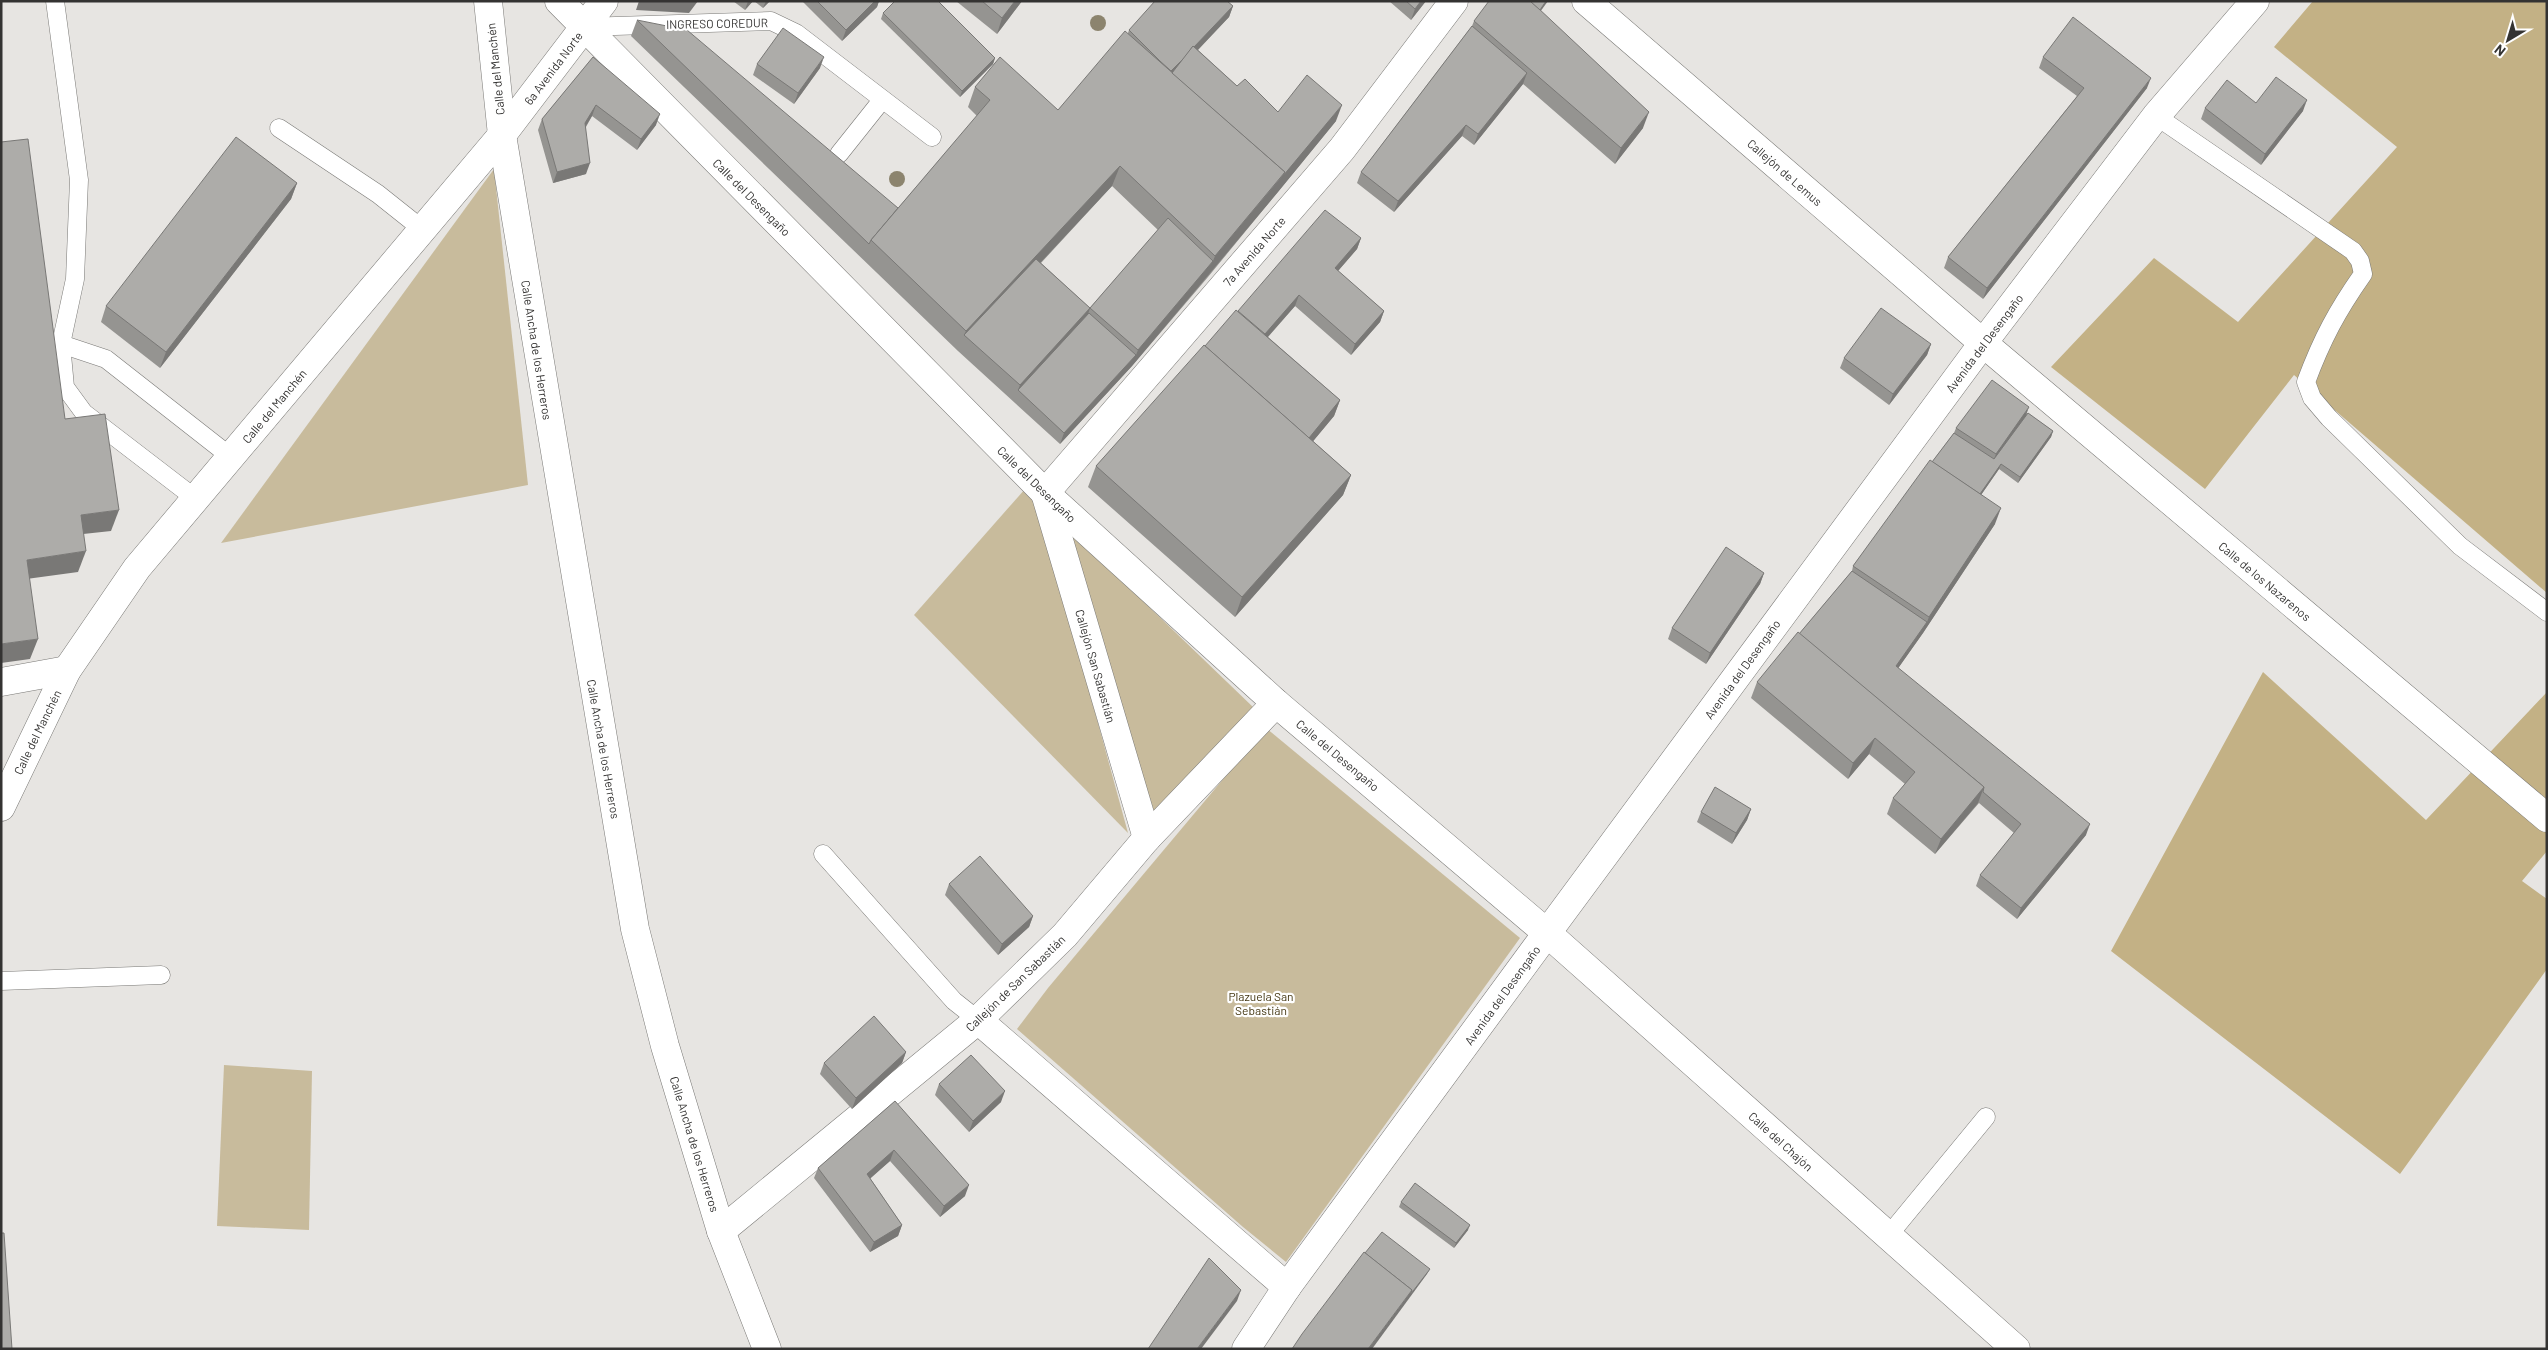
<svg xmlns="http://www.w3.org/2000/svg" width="2548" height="1350" font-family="Barlow,sans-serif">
	<rect width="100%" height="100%" fill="#e7e5e2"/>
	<g fill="#c8bb9c">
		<path d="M 494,169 L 528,485 L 221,543 Z"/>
		<path d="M 1032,481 L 1128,833 L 914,615 Z"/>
		<path d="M 1066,527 L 1254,708 L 1155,815 Z"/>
		<path d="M 1266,728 L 1520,938 L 1286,1262 L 1243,1227 L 1017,1029 L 1048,988 Z"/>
		<path d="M 224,1065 L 312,1071 L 309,1230 L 217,1226 Z"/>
	</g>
	<g fill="#c3b185">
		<path d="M 2313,1 L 2547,1 L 2547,593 L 2294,375 L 2205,489 L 2051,367 L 2154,258 L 2238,322 L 2397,147 L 2274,47 Z"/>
		<path d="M 2263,672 L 2426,820 L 2547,692 L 2547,851 L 2522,881 L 2547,899 L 2547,969 L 2400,1174 L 2111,951 Z"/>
	</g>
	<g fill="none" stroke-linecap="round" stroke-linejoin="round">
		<g stroke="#7a7976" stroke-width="19">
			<g id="lane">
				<path d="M 55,1 L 79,180 L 75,279 L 61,344 L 65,387 L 84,413 L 196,499"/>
				<path d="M 584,27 L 771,21 L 796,33 L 932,137"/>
				<path d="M 2156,116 L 2353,251 L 2360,261 L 2363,274 C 2337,311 2322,339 2306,382 L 2312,398 L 2329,418 L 2460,546 L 2547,612"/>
				<path d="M 279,128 L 378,194 L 422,229"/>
				<path d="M 839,154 L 882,100"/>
				<path d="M 61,344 L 106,359 L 231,457"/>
				<path d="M 823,854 L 954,1001 L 978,1020"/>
				<path d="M 1,981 L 161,975"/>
				<path d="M 1888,1236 L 1986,1117"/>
			</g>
		</g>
		<g stroke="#7a7976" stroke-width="29">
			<g id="street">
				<path d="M 559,1 L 1045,493 L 1276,703 L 1547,933 L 2016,1349"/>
				<path d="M 1586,1 L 1983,343 L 2547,818"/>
				<path d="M 502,135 L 604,1"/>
				<path d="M 1,682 L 67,670"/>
				<path d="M 1147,838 L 1045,493 L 1342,149 L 1454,1"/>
				<path d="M 978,1020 L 1287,1287"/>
				<path d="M 721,1231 L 978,1020 L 1065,935 L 1147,838 L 1276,703"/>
			</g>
		</g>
		<g stroke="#7a7976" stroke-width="29">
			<path id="secondary" d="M 1,807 L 67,670 L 137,568 L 502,135"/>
		</g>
		<g stroke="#7a7976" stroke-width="29">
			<g id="primary">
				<path d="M 488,1 L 502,135 L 635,929 L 665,1046 L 721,1231 L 767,1349"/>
				<path d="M 1246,1349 L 1287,1287 L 1547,933 L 1983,343 L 2156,116 L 2255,1"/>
			</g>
		</g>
		<use href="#lane" stroke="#fff" stroke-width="18"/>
		<use href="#street" stroke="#fff" stroke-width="28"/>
		<use href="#secondary" stroke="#fff" stroke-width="28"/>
		<use href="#primary" stroke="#fff" stroke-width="28"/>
	</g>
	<g fill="#8c846e">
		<circle cx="1098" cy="23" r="8"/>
		<circle cx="897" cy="179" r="8"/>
	</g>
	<g fill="#959491" fill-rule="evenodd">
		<path d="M 733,1 L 753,1 L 745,10 Z"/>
		<path d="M 754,1 L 770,1 L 763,8 Z"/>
		<path d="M 802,1 L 879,1 L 877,7 L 842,41 Z"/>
		<path d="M 956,1 L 1022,1 L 997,34 Z"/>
		<path d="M 1389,1 L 1426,1 L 1411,20 Z"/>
		<path d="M 1233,6 L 1229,17 L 1198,50 L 1237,86 L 1278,112 L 1336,121 L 1208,277 L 1132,366 L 1060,444 L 958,351 L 631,36 L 637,20 L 898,208 L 977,116 L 968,107 L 975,87 L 1058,110 L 1128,33 L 1129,30 ZM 1112,186 L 1158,230 L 1090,308 L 1041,263 Z"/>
		<path d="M 1541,11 L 1643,128 L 1615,164 L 1523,84 L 1474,145 L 1462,136 L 1394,212 L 1357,183 L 1361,172 L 1472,26 L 1474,21 Z"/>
		<path d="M 883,13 L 995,58 L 993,64 L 960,97 L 881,19 Z"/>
		<path d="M 593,57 L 656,125 L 637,150 L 592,116 L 586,127 L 586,174 L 553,183 L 538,130 L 542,119 Z"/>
		<path d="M 2043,57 L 2147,88 L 1983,299 L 1944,268 L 1948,257 L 2077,96 L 2039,68 Z"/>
		<path d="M 757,64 L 820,68 L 794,104 L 753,75 Z"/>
		<path d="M 2256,103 L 2303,111 L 2261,165 L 2201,119 L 2205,108 Z"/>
		<path d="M 297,183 L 291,199 L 160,368 L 101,322 L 106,306 Z"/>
		<path d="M 1361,238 L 1357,249 L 1338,271 L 1384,311 L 1380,322 L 1351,355 L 1295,306 L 1268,337 L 1340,400 L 1334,416 L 1313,441 L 1351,475 L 1343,495 L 1235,617 L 1088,487 L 1096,466 L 1238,311 Z"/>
		<path d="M 1931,344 L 1927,355 L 1889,405 L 1840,368 L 1844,358 Z"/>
		<path d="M 2028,413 L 2053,431 L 2051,437 L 2018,483 L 1999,469 L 1981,495 L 1995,524 L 1923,633 L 1898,668 L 2086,835 L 2017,919 L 1976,886 L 1980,875 L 2014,833 L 1979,803 L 1935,854 L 1887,814 L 1893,798 L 1905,784 L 1869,754 L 1848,779 L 1751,698 L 1757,682 L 1799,634 L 1852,571 L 1853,566 L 1954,433 L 1956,428 Z"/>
		<path d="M 1764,573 L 1760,584 L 1706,664 L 1668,639 L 1672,628 Z"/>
		<path d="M 1751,809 L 1747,820 L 1732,844 L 1697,822 L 1701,812 Z"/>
		<path d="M 949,884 L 1033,916 L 1029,927 L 998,955 L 945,895 Z"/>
		<path d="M 906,1052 L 902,1063 L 852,1109 L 820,1074 L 824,1063 Z"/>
		<path d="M 939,1084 L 1001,1102 L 969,1132 L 935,1095 Z"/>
		<path d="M 895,1101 L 965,1196 L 940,1217 L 890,1161 L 870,1178 L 902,1225 L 898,1236 L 870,1252 L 814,1178 L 818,1168 Z"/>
		<path d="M 1401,1202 L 1468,1230 L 1454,1248 L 1399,1207 Z"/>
	</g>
	<g fill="#797876">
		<path d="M 639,1 L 698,1 L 689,13 L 636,10 Z"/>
		<path d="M 748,1 L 753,1 L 745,10 Z"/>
		<path d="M 766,1 L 770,1 L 763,8 Z"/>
		<path d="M 875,1 L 879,1 L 877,7 L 842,41 L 846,30 Z"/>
		<path d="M 1015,1 L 1022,1 L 997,34 L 1002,18 Z"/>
		<path d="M 1421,1 L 1426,1 L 1411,20 L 1415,9 Z"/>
		<path d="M 1546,1 L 1548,1 L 1532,23 L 1534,18 Z"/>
		<path d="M 1233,6 L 1229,17 L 1171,78 L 1170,72 Z"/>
		<path d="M 824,57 L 820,68 L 794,104 L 798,93 Z"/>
		<path d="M 995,58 L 993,64 L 960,97 L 962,91 Z"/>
		<path d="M 1527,73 L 1523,84 L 1474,145 L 1478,134 Z"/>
		<path d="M 2151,78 L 2147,88 L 1983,299 L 1987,288 Z"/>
		<path d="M 2307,100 L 2303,111 L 2261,165 L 2265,154 Z"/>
		<path d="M 596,105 L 592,116 L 581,134 L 585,123 Z"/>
		<path d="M 1342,105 L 1336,121 L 1278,192 L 1132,366 L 1060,444 L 1064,433 L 1136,355 L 1138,350 L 1213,261 L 1215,256 Z"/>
		<path d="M 1649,112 L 1643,128 L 1615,164 L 1621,148 Z"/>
		<path d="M 660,114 L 656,125 L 637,150 L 641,139 Z"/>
		<path d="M 1466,125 L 1462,136 L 1394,212 L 1398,201 Z"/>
		<path d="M 590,163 L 586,174 L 553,183 L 557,172 Z"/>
		<path d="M 1120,166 L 1112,186 L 969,339 L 964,335 L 966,331 Z"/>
		<path d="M 297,183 L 291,199 L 160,368 L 166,352 Z"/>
		<path d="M 1361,238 L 1357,249 L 1331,279 L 1335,268 Z"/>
		<path d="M 1299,295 L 1295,306 L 1257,349 L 1261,338 Z"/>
		<path d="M 1090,308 L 1085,324 L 1018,390 L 1020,385 Z"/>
		<path d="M 1384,311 L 1380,322 L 1351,355 L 1355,344 Z"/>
		<path d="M 1931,344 L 1927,355 L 1889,405 L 1893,394 Z"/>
		<path d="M 1340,400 L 1334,416 L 1300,457 L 1306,441 Z"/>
		<path d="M 2029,407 L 2025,418 L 1992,465 L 1996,454 Z"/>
		<path d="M 2053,431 L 2051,437 L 2018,483 L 2020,477 Z"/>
		<path d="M 2001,464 L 1999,469 L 1972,508 L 1974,502 Z"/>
		<path d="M 1351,475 L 1343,495 L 1235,617 L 1242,597 Z"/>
		<path d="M 2001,508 L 1995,524 L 1923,633 L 1892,677 L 1896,666 L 1927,622 L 1929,617 Z"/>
		<path d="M 119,510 L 111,531 L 74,535 L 81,515 Z"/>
		<path d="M 86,551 L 78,572 L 19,580 L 27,560 Z"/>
		<path d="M 1764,573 L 1760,584 L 1706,664 L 1710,653 Z"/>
		<path d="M 38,639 L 30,659 L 1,663 L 1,644 Z"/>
		<path d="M 1875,738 L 1869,754 L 1848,779 L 1853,763 Z"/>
		<path d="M 1984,787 L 1978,803 L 1935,854 L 1941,839 Z"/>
		<path d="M 1751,809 L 1747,820 L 1732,844 L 1736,833 Z"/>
		<path d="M 2090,824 L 2086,835 L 2017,919 L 2021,908 Z"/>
		<path d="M 1033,916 L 1029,927 L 998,955 L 1002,944 Z"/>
		<path d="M 906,1052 L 902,1063 L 852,1109 L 856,1098 Z"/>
		<path d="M 1005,1091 L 1001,1102 L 969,1132 L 973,1121 Z"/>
		<path d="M 894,1150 L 890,1161 L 863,1185 L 867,1174 Z"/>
		<path d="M 969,1185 L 965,1196 L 940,1217 L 944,1206 Z"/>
		<path d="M 902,1225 L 898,1236 L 870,1252 L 874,1242 Z"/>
		<path d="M 1470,1225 L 1468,1230 L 1454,1248 L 1456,1243 Z"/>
		<path d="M 1430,1269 L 1427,1274 L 1372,1349 L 1368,1349 L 1412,1290 Z"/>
		<path d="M 1241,1290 L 1237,1301 L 1201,1349 L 1197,1349 Z"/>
	</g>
	<g fill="#adaca9" stroke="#797876">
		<path d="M 817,1 L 875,1 L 846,30 Z"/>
		<path d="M 895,1 L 938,1 L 995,58 L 962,91 L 883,13 Z"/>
		<path d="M 982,1 L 1015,1 L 1002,18 Z"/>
		<path d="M 1155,1 L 1227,1 L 1233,6 L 1194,47 L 1193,46 L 1186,56 L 1171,71 L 1160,61 L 1129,30 Z"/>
		<path d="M 1406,1 L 1421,1 L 1415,9 Z"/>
		<path d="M 1489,1 L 1530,1 L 1537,7 L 1649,112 L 1621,148 L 1474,21 Z"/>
		<path d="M 1530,1 L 1546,1 L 1540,10 Z"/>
		<path d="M 2073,17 L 2151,78 L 1987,288 L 1948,257 L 2084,88 L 2043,57 Z"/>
		<path d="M 637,20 L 687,30 L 898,208 L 871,240 L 869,244 Z"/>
		<path d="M 1472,26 L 1527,73 L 1478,134 L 1466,125 L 1398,201 L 1361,172 Z"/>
		<path d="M 783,28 L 824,57 L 798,93 L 757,64 Z"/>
		<path d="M 1125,31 L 1285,172 L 1215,256 L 1120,166 L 966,331 L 871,240 L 990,100 L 975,87 L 1000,57 L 1058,110 Z"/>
		<path d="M 1193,46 L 1237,86 L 1245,79 L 1278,112 L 1307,75 L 1342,105 L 1283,176 L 1285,172 L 1172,73 Z"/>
		<path d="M 593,57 L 660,114 L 641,139 L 596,105 L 585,123 L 590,163 L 557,172 L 542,119 Z"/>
		<path d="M 2276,77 L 2307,100 L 2265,154 L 2205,108 L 2227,80 L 2256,103 Z"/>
		<path d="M 236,137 L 297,183 L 166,352 L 106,306 Z"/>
		<path d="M 28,139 L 65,419 L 105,414 L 119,510 L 81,515 L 86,551 L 27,560 L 38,639 L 1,644 L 1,142 Z"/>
		<path d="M 1325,210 L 1361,238 L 1335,268 L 1384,311 L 1355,344 L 1299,295 L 1265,334 L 1238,311 Z"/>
		<path d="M 1168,218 L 1213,261 L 1138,350 L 1090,308 L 1020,385 L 964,335 L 1036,259 L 1090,308 Z"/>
		<path d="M 1881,308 L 1931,344 L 1893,394 L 1844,358 Z"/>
		<path d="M 1236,310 L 1340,400 L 1309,438 L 1205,346 Z"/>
		<path d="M 1089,313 L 1136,355 L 1064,433 L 1018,390 Z"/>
		<path d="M 1204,345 L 1351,475 L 1242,597 L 1096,466 Z"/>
		<path d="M 1992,380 L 2029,407 L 1996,454 L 1956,428 Z"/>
		<path d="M 2028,413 L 2053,431 L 2020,477 L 2001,464 L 1980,494 L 1932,462 L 1954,433 L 1994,459 Z"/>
		<path d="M 1930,460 L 2001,508 L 1929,617 L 1853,566 Z"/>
		<path d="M 1726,547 L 1764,573 L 1710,653 L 1672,628 Z"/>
		<path d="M 1852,571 L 1927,622 L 1896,666 L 2090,824 L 2021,908 L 1980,875 L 2021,824 L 1983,792 L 1984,787 L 1799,634 Z"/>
		<path d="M 1798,632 L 1984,787 L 1941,839 L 1893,798 L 1915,772 L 1875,738 L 1853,763 L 1757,682 Z"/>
		<path d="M 1715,787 L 1751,809 L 1736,833 L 1701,812 Z"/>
		<path d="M 980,856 L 1033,916 L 1002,944 L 949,884 Z"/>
		<path d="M 874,1016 L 906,1052 L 856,1098 L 824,1063 Z"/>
		<path d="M 971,1055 L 1005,1091 L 973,1121 L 939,1084 Z"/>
		<path d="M 895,1101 L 969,1185 L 944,1206 L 894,1150 L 867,1174 L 902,1225 L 874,1242 L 818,1168 Z"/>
		<path d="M 1415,1183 L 1470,1225 L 1456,1243 L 1401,1202 Z"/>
		<path d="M 1382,1232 L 1430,1269 L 1410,1295 L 1412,1290 L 1365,1253 Z"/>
		<path d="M 1,1233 L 4,1233 L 12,1349 L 1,1349 Z"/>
		<path d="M 1364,1252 L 1412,1290 L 1368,1349 L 1292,1349 L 1302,1334 Z"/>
		<path d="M 1209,1258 L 1241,1290 L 1197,1349 L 1148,1349 Z"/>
	</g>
	<g text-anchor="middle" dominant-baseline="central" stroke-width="4.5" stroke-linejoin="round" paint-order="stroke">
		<g font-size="12" fill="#343332" stroke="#fff">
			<text transform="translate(717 23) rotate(-1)">INGRESO COREDUR</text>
			<text transform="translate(553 68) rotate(-53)">6a Avenida Norte</text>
			<text transform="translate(495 69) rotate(-96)">Calle del Manchén</text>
			<text transform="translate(1785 172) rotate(41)">Callejón de Lemus</text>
			<text transform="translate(752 197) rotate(45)">Calle del Desengaño</text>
			<text transform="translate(1254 251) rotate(-49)">7a Avenida Norte</text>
			<text transform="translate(1984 343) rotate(-53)">Avenida del Desengaño</text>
			<text transform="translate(537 350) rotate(81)">Calle Ancha de los Herreros</text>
			<text transform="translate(274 406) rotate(-50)">Calle del Manchén</text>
			<text transform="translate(1037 484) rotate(44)">Calle del Desengaño</text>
			<text transform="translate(2265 581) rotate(40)">Calle de los Nazarenos</text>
			<text transform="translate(1096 666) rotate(74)">Callejón San Sabastián</text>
			<text transform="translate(1742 669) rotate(-54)">Avenida del Desengaño</text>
			<text transform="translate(37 732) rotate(-64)">Calle del Manchén</text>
			<text transform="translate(604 749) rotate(80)">Calle Ancha de los Herreros</text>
			<text transform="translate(1338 755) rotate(40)">Calle del Desengaño</text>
			<text transform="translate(1015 983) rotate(-44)">Callejón de San Sabastián</text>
			<text transform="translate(1502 995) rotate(-54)">Avenida del Desengaño</text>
			<text transform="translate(1781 1141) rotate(42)">Calle del Chajón</text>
			<text transform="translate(695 1144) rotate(73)">Calle Ancha de los Herreros</text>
		</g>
		<g font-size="12" fill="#41340f" stroke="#fff">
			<text x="1261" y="996">Plazuela San<tspan x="1261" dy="14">Sebastián</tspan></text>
		</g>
	</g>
	<rect width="2548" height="1350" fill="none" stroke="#343332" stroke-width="5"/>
	<g transform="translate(2508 40) rotate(218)" stroke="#ffffff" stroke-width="4" paint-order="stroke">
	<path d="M0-4L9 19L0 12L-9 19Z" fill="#343332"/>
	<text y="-8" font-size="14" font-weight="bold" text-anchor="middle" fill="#343332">N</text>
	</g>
</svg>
